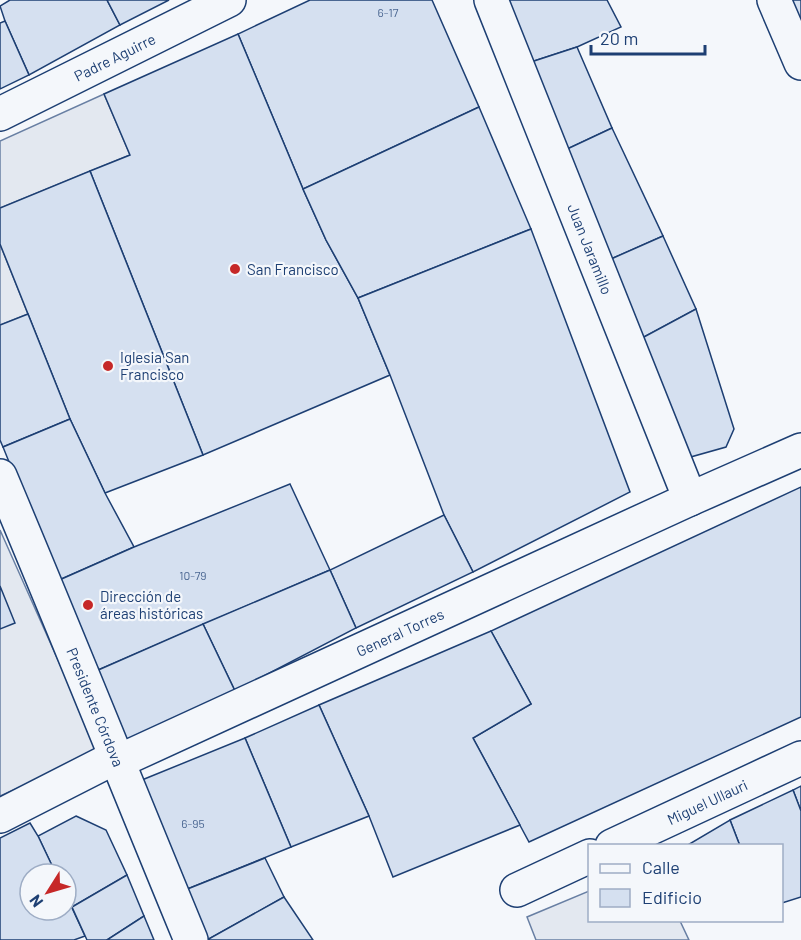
<svg xmlns="http://www.w3.org/2000/svg" width="801" height="940" font-family="Barlow,sans-serif">
	<rect width="100%" height="100%" fill="#f4f7fb"/>
	<g fill="#e3e8f0" stroke="#687fa3" stroke-width="1.5">
		<path d="M 104,94 L 130,155 L 0,208 L 0,141 Z"/>
		<path d="M 0,244 L 28,314 L 0,325 Z"/>
		<path d="M 0,530 L 99,752 L 0,796 Z"/>
		<path d="M 589,891 L 590,920 L 680,921 L 689,940 L 536,940 L 527,917 Z"/>
	</g>
	<g fill="#d5e0f0" stroke="#1d3f73" stroke-width="1.5">
		<path d="M 10,0 L 107,0 L 120,25 L 29,75 L 5,21 L 0,6 Z"/>
		<path d="M 107,0 L 169,0 L 120,25 Z"/>
		<path d="M 310,0 L 432,0 L 479,107 L 303,189 L 238,34 Z"/>
		<path d="M 507,0 L 607,0 L 621,27 L 577,47 L 531,62 Z"/>
		<path d="M 787,0 L 801,0 L 801,34 Z"/>
		<path d="M 5,21 L 29,75 L 0,89 L 0,23 Z"/>
		<path d="M 238,34 L 303,189 L 326,240 L 358,298 L 390,375 L 203,455 L 90,171 L 130,155 L 104,94 Z"/>
		<path d="M 577,47 L 612,128 L 565,150 L 531,62 Z"/>
		<path d="M 479,107 L 531,229 L 358,298 L 326,240 L 303,189 Z"/>
		<path d="M 612,128 L 663,236 L 611,259 L 565,150 Z"/>
		<path d="M 90,171 L 203,455 L 105,493 L 70,419 L 0,244 L 0,208 Z"/>
		<path d="M 531,229 L 630,492 L 473,572 L 444,515 L 390,375 L 358,298 Z"/>
		<path d="M 663,236 L 696,309 L 642,338 L 611,259 Z"/>
		<path d="M 696,309 L 734,429 L 726,447 L 687,458 L 642,338 Z"/>
		<path d="M 28,314 L 70,419 L 3,447 L 0,440 L 0,325 Z"/>
		<path d="M 70,419 L 105,493 L 134,547 L 57,581 L 3,447 Z"/>
		<path d="M 290,484 L 330,570 L 96,671 L 57,581 L 134,547 Z"/>
		<path d="M 801,487 L 801,717 L 529,842 L 473,738 L 531,704 L 491,631 Z"/>
		<path d="M 444,515 L 473,572 L 356,628 L 330,570 Z"/>
		<path d="M 330,570 L 356,628 L 235,691 L 203,624 Z"/>
		<path d="M 0,586 L 15,623 L 0,629 Z"/>
		<path d="M 203,624 L 235,691 L 126,744 L 96,671 Z"/>
		<path d="M 491,631 L 531,704 L 473,738 L 520,825 L 393,877 L 369,816 L 319,705 Z"/>
		<path d="M 319,705 L 369,816 L 291,847 L 245,738 Z"/>
		<path d="M 245,738 L 291,847 L 185,890 L 137,782 Z"/>
		<path d="M 801,786 L 801,811 L 793,790 Z"/>
		<path d="M 793,790 L 801,811 L 801,897 L 782,903 L 782,846 L 740,846 L 730,820 Z"/>
		<path d="M 76,816 L 106,830 L 127,875 L 72,907 L 66,895 L 66,874 L 56,874 L 38,836 Z"/>
		<path d="M 730,820 L 740,846 L 686,846 Z"/>
		<path d="M 30,823 L 38,836 L 56,874 L 30,874 L 30,910 L 66,910 L 66,895 L 85,936 L 74,940 L 0,940 L 0,838 Z"/>
		<path d="M 265,858 L 284,897 L 207,940 L 185,890 Z"/>
		<path d="M 127,875 L 144,916 L 107,940 L 87,940 L 72,907 Z"/>
		<path d="M 284,897 L 313,940 L 207,940 Z"/>
		<path d="M 144,916 L 154,940 L 107,940 Z"/>
	</g>
	<g fill="none" stroke-linecap="round" stroke-linejoin="round">
		<g stroke="#1d3f73" stroke-width="36">
			<g id="minor">
				<path id="s1" d="M 491,0 L 690,499"/>
				<path d="M 774,0 L 801,63"/>
				<path id="s2" d="M 0,114 L 229,0"/>
				<path id="s3" d="M 0,476 C 65,630 127,785 191,940"/>
				<path id="s4" d="M 0,816 L 104,763 L 117,762 L 690,499 L 801,450"/>
				<path id="s5" d="M 612,846 L 801,758"/>
				<path d="M 517,890 L 590,856"/>
			</g>
		</g>
		<use href="#minor" stroke="#f4f7fb" stroke-width="33"/>
	</g>
	<g fill="#c62828" stroke="#f4f7fb" stroke-width="2">
		<circle cx="235" cy="269" r="6"/>
		<circle cx="108" cy="366" r="6"/>
		<circle cx="88" cy="605" r="6"/>
	</g>
	<g text-anchor="middle" dominant-baseline="central" stroke-width="4.5" stroke-linejoin="round" paint-order="stroke">
		<g font-size="12" fill="#4b6792">
			<text x="388" y="12">6-17</text>
			<text x="193" y="575">10-79</text>
			<text x="193" y="823">6-95</text>
		</g>
		<g font-size="15" fill="#1d3f73" stroke="#f4f7fb">
			<text stroke="none"><textPath href="#s2" startOffset="128">Padre Aguirre</textPath></text>
			<text stroke="none"><textPath href="#s1" startOffset="268">Juan Jaramillo</textPath></text>
			<text stroke="none"><textPath href="#s4" startOffset="441">General Torres</textPath></text>
			<text stroke="none"><textPath href="#s3" startOffset="250">Presidente Córdova</textPath></text>
			<text stroke="none"><textPath href="#s5" startOffset="105">Miguel Ullauri</textPath></text>
		</g>
		<g font-size="15" fill="#1d3f73" stroke="#f4f7fb" text-anchor="start">
			<text x="247" y="269">San Francisco</text>
			<text x="120" y="357">Iglesia San<tspan x="120" dy="17">Francisco</tspan></text>
			<text x="100" y="596">Dirección de<tspan x="100" dy="17">áreas históricas</tspan></text>
		</g>
	</g>
	<rect x="588" y="844" width="195" height="78" fill="#f4f7fb" stroke="#9eadc5" stroke-width="1.5"/>
	<rect x="600" y="864" width="30" height="9" fill="#f4f7fb" stroke="#9eadc5" stroke-width="1.5"/>
	<text x="642" y="874" font-size="18" fill="#1d3f73">Calle</text>
	<rect x="600" y="889" width="30" height="18" fill="#d5e0f0" stroke="#9eadc5" stroke-width="1.5"/>
	<text x="642" y="904" font-size="18" fill="#1d3f73">Edificio</text>
	<g transform="translate(48 892) rotate(233)"><circle r="28" fill="#f4f7fb" stroke="#9eadc5" stroke-width="1.5"/>
	<path d="M0-4.5L10 22L0 15L-10 22Z" fill="#c62828"/>
	<text y="-9" font-size="16" font-weight="bold" text-anchor="middle" fill="#1d3f73">N</text>
	</g>
	<path d="M591 45v9h114v-9" fill="none" stroke="#1d3f73" stroke-width="3"/>
	<text x="600" y="45" font-size="18" fill="#1d3f73" stroke="#f4f7fb" stroke-width="4.5" paint-order="stroke">20 m</text>
</svg>
